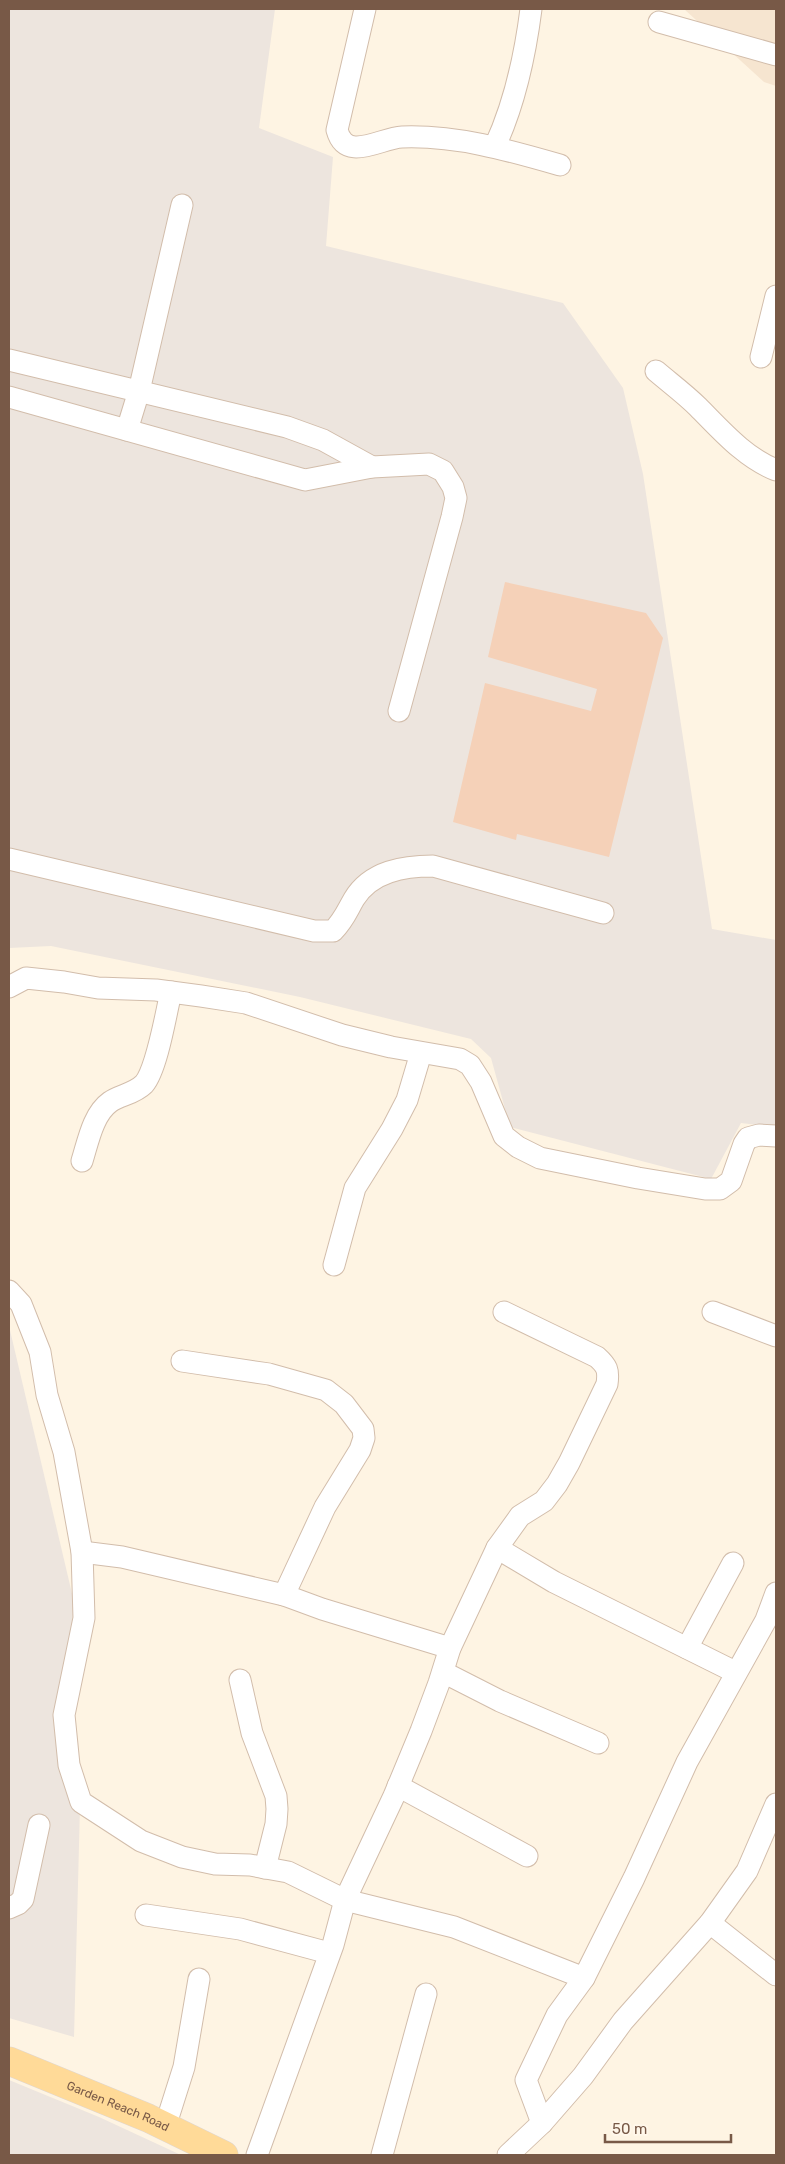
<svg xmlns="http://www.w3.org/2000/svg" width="785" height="2164" font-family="Rubik,sans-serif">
	<rect width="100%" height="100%" fill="#fef4e3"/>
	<path fill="#f6e5d0" d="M 684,9 L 776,9 L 776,86 L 764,82 Z"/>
	<g fill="#ede5de">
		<path d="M 9,9 L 275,9 L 259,128 L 333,157 L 326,246 L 563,303 L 623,388 L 643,474 L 712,929 L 776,940 L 776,1127 L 741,1123 L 711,1179 L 510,1127 L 491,1058 L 471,1039 L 300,997 L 51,946 L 9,948 Z"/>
		<path d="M 9,1326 L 74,1602 L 69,1669 L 56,1743 L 80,1807 L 74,2037 L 9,2018 Z"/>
		<path d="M 9,2080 L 99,2117 L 181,2155 L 9,2155 Z"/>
	</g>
	<path fill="#f5d1b8" d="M 505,582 L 646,613 L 663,638 L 609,857 L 517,834 L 516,840 L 453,822 L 485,683 L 591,711 L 597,689 L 488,657 Z"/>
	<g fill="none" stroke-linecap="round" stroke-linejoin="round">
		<g stroke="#d2bdab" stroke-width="23">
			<g id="minor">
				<path d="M 365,9 L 337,130 C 346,163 380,138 402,137 C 456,135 508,150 560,165"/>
				<path d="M 659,22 L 776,55"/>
				<path d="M 495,146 C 515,103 525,56 531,9"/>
				<path d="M 761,357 L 776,296"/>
				<path d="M 9,360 L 287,427 L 323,440 L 372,467"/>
				<path d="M 656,371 C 670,383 685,394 698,407 C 721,430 745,458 776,470"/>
				<path d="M 9,397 L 305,480 L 372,467 L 429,464 L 443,471 L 453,487 L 456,498 L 452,517 L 399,711"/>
				<path d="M 127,430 L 139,391 L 182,205"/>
				<path d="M 9,859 L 314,931 L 333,931 C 344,920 347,911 354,899 C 371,871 404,866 433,866 L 603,913"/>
				<path d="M 9,987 L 26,978 L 64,982 L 98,988 L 156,990 L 201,996 L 246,1003 L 342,1035 L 391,1047 L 460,1059 L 470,1065 L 481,1082 L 504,1136 L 518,1147 L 540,1158 L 638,1178 L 705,1189 L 720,1189 L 731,1181 L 744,1144 L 748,1138 L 759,1135 L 776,1136"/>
				<path d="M 82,1161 C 88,1142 93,1114 110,1102 C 120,1095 134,1094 144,1084 C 157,1069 166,1013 171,992"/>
				<path d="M 334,1265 L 355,1188 L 392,1129 L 407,1100 L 421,1053"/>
				<path d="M 9,1291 L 21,1304 L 40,1352 L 47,1395 L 64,1452 L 82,1552 L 84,1618 L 64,1715 L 69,1765 L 81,1802 L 141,1841 L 182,1857 L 215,1864 L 250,1865 L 288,1872 L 345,1900 L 454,1927 L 584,1978"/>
				<path d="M 713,1312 L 776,1336"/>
				<path d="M 182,1361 L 269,1374 L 326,1390 L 344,1404 L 363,1429 L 364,1438 L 360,1450 L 325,1507 L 284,1595"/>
				<path d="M 497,1548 L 554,1582 L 735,1672"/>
				<path d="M 82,1552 L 122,1557 L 284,1595 L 322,1609 L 450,1648"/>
				<path d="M 687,1648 L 733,1563"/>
				<path d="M 443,1672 L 500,1701 L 598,1743"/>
				<path d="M 240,1680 L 252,1733 L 276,1796 L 277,1809 L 276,1824 L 265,1868"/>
				<path d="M 398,1786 L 527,1856"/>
				<path d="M 9,1908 L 18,1904 L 23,1899 L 39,1825"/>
				<path d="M 146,1915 L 240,1929 L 329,1953"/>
				<path d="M 710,1923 L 776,1975"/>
				<path d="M 542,2123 L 526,2080 L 557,2015 L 584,1978 L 634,1878 L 687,1762 L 766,1620 L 776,1593"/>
				<path d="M 165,2127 L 184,2067 L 199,1979"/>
				<path d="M 257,2155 L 333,1945 L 345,1900 L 394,1796 L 421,1731 L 439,1683 L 450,1648 L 497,1548 L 520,1516 L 544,1501 L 557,1484 L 569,1463 L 607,1384 C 609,1370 607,1366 597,1357 L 504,1312"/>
				<path d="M 382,2155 L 426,1994"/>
				<path d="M 508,2155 L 542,2123 L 583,2076 L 623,2021 L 710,1923 L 747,1871 L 776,1804"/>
			</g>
		</g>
		<g stroke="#dfd7d3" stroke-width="29">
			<g id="major">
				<path id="s1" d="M 9,2061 L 148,2118 L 224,2155"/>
			</g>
		</g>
		<use href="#minor" stroke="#fff" stroke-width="21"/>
		<use href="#major" stroke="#ffda98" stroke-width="28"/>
	</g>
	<g text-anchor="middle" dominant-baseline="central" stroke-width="4.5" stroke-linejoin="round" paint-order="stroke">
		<g font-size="12" fill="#785947" stroke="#fff7ea">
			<text stroke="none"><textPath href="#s1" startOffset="118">Garden Reach Road</textPath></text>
		</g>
	</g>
	<rect width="785" height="2164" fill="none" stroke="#785947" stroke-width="20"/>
	<path d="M605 2134v8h126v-8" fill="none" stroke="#785947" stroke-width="2.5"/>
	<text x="612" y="2134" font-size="15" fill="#785947" stroke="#fff7ea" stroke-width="4" paint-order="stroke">50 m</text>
</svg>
